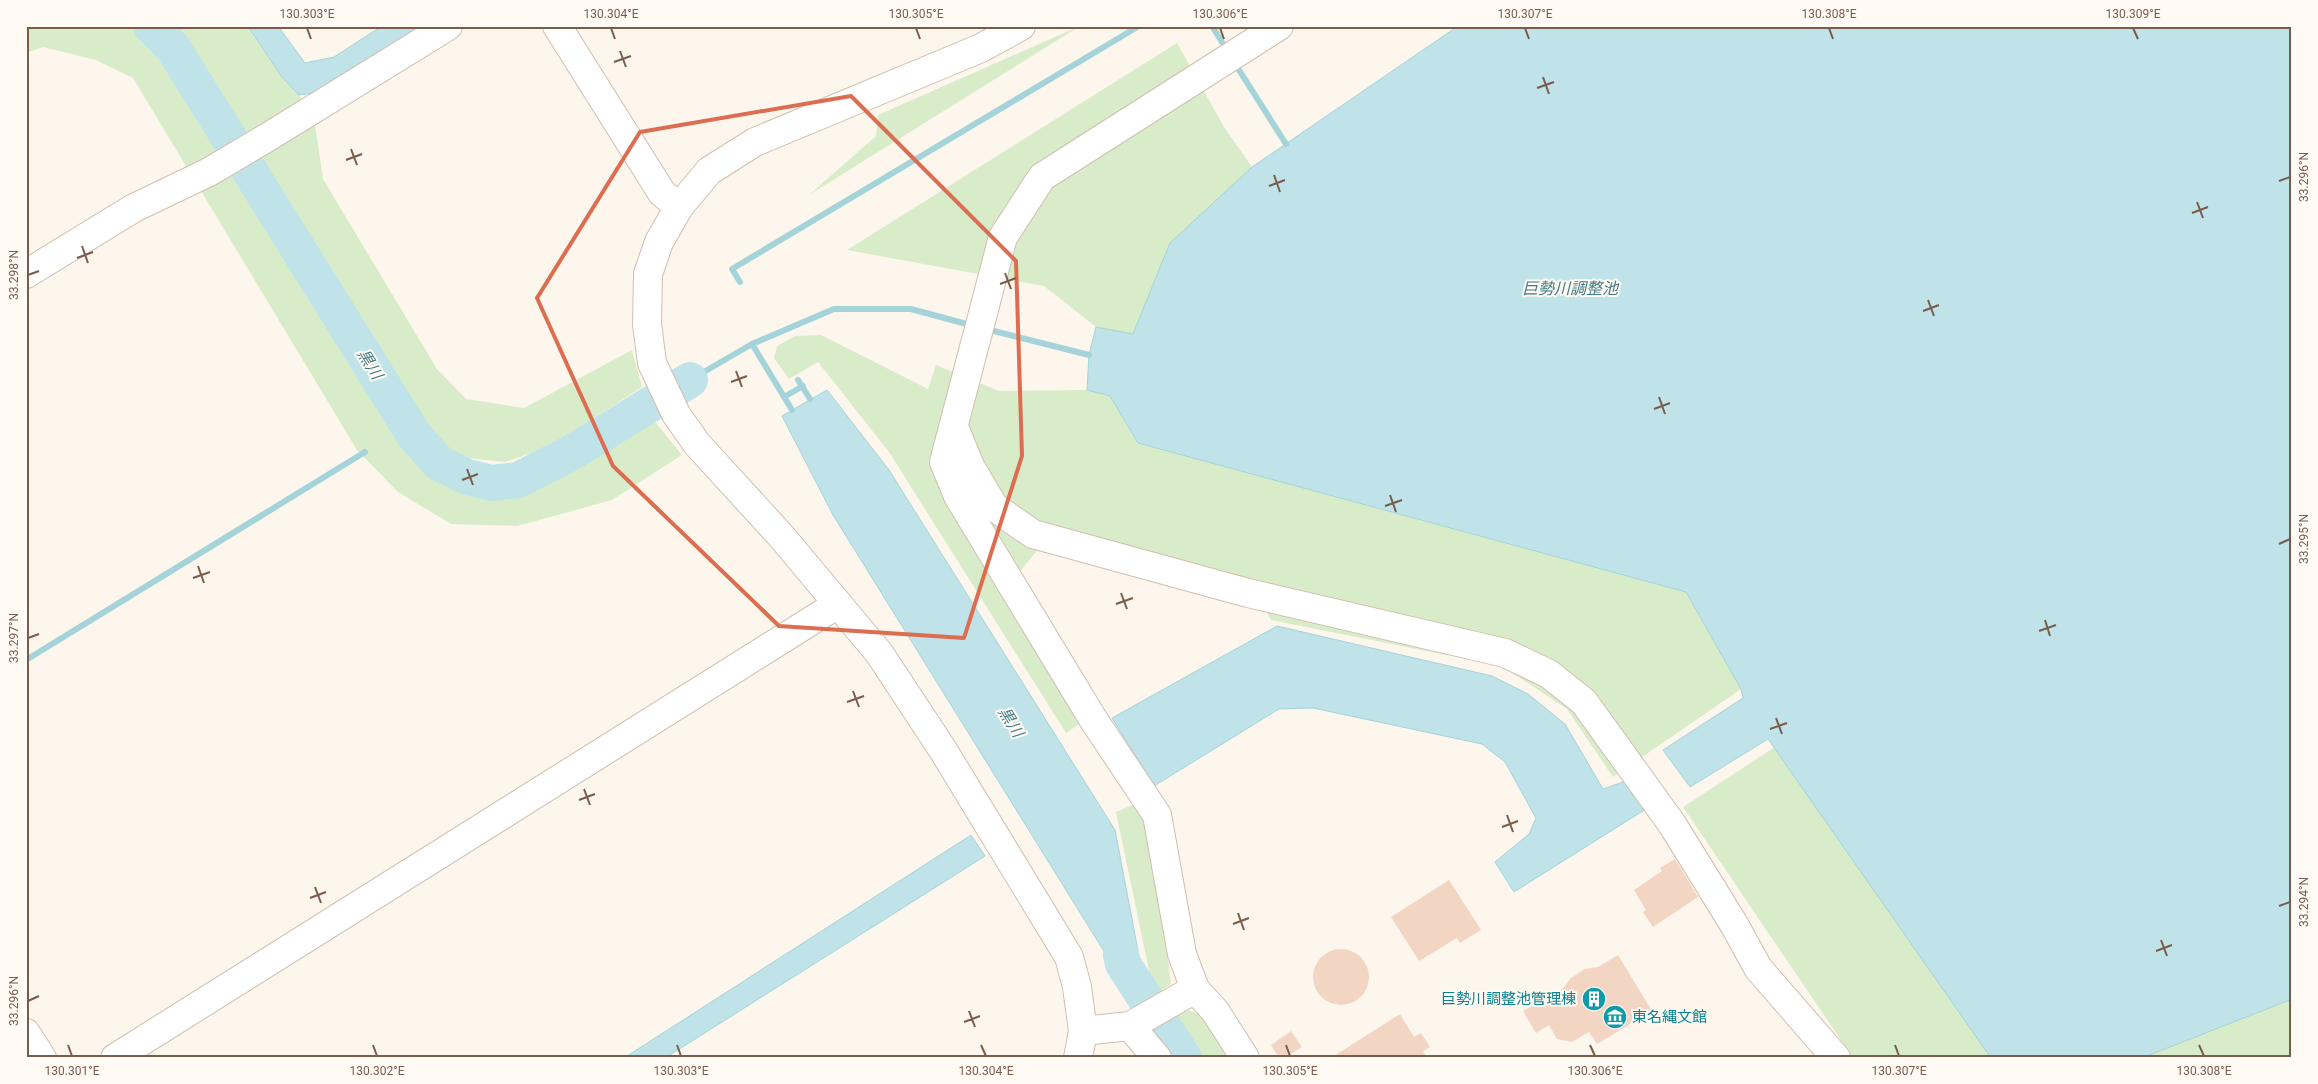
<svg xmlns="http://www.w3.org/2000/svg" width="2318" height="1084" font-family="Roboto,'Noto Sans JP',sans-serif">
	<rect width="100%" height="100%" fill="#fdf6ec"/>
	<g fill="#d8ecc9">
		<path d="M 26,26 L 128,26 L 162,51 L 405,450 L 463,487 L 509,489 L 551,476 L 652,418 L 682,455 L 612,500 L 517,526 L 451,524 L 398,492 L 357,450 L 133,78 L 96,60 L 43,47 L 26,53 Z"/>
		<path d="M 167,26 L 248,26 L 281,76 L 299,95 L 314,118 L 323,179 L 437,369 L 466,399 L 524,408 L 632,350 L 642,387 L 547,448 L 505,462 L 459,457 L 417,422 L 179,36 Z"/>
		<path d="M 1080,26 L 809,195 L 876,136 L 878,115 Z"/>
		<path d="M 1177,43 L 1224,127 L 1252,167 L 1312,216 L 1686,592 L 1741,689 L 1613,777 L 1567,709 L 1502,666 L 1271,620 L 1262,604 L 1040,547 L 1007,587 L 1087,719 L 1066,733 L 889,452 L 818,362 L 789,379 L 774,358 L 777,346 L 795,336 L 821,335 L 928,389 L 936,365 L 999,391 L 1087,390 L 1110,396 L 1133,335 L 1096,327 L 1044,286 L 847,250 Z"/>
		<path d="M 2292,692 L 2292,1058 L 1853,1058 L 1683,807 L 1775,747 L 1866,878 Z"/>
		<path d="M 1135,804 L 1152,828 L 1171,984 L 1161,991 L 1150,975 L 1116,812 Z"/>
		<path d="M 1187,1010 L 1215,1019 L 1239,1058 L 1201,1058 L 1174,1016 Z"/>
	</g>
	<g fill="#bfe3e8" stroke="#a5d3da">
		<path d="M 248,26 L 278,26 L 305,63 L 334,57 L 382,26 L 422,26 L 321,92 L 299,95 L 281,76 Z"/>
		<path d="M 1458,26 L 2292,26 L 2292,999 L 2142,1058 L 1991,1058 L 1768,739 L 1690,787 L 1663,750 L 1743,698 L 1741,689 L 1686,592 L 1138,443 L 1110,396 L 1087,390 L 1089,355 L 1096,327 L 1133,334 L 1170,243 L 1252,167 Z"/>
		<path d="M 827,390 L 889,470 L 1115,830 L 1143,977 L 1152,992 L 1138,1006 L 833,515 L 782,416 Z"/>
		<path d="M 1277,626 L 1492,676 L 1528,694 L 1565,724 L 1603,789 L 1626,781 L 1646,809 L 1514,892 L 1495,862 L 1529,834 L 1536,818 L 1505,762 L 1482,744 L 1313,708 L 1279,709 L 1154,786 L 1112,718 Z"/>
		<path d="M 971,835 L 985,856 L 665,1058 L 624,1058 Z"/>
	</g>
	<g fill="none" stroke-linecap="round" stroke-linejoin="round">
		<g stroke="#a5d3da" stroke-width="6">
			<path d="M 1212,26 L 1222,42"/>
			<path d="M 1239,70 L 1286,144"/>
			<path d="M 740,282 L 732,269 L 1139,26"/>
			<path d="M 986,329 L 1089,355"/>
			<path d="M 752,344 L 834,309 L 911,309 L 974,326"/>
			<path d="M 690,380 L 752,344 L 792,410"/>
			<path d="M 798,380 L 810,399"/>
			<path d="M 784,397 L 803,386"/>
			<path d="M 26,660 L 365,452"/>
		</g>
		<g stroke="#bfe3e8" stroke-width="36">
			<path d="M 151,26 L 173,48 L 414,435 L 439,463 L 467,477 L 492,483 L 518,480 L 571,453 L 690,380"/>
			<path d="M 1121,955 L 1123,964 L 1184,1058"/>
		</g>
	</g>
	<g fill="#f3d5c3">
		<path d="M 1675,859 L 1698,897 L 1653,927 L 1643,912 L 1646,910 L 1634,890 L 1662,871 L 1660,868 Z"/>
		<path d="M 1449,880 L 1481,930 L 1460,943 L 1457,938 L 1419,961 L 1391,917 Z"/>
		<circle cx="1341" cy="977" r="28"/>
		<path d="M 1618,955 L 1652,1011 L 1597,1044 L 1589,1032 L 1572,1042 L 1557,1039 L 1549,1025 L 1536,1033 L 1523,1011 L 1563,988 L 1571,978 L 1585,969 L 1598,967 Z"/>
		<path d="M 1400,1014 L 1414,1037 L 1421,1033 L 1430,1047 L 1423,1051 L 1427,1058 L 1331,1058 Z"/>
		<path d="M 1291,1031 L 1302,1047 L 1285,1058 L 1279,1058 L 1271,1045 Z"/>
	</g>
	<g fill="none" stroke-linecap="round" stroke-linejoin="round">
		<g stroke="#d1beb0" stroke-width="30">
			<g id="minor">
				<path d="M 557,26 L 662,193 L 679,207"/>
				<path d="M 1021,26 L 981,48 L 755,142 L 709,171 L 679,207 L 659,242 L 648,274 L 647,324 L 652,363 L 676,414 L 697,444 L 782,537 L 879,653 L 943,750 L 1069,957 L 1077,987 L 1083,1031 L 1078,1058"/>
				<path d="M 26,274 L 134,208 L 209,172 L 268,137 L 448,26"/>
				<path d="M 954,427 L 970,466 L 994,507 L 1033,534 L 1248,593 L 1505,653 L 1549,674 L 1584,702 L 1672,824 L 1735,926 L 1758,968 L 1836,1058"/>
				<path d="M 1130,1026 L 1195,989"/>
				<path d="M 1083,1031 L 1130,1026 L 1157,1058"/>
				<path d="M 26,1033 L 42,1058"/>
				<path d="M 115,1058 L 838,604"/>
				<path d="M 1245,1058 L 1215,1011 L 1195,989 L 1182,954 L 1157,815 L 1093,719 L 958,496 L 944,462 L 1003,237 L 1042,177 L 1279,26"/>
			</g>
		</g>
		<use href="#minor" stroke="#fff" stroke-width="28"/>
	</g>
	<path fill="none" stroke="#dc6d51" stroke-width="4" stroke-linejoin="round" d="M 851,96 L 1016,261 L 1022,456 L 964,638 L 779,626 L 613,466 L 537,298 L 640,132 Z"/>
	<path fill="none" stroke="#7a5c4d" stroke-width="2" d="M 307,28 L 311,39M 611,28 L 615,39M 916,28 L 920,39M 1220,28 L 1224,39M 1525,28 L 1529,39M 1829,28 L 1833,39M 2133,28 L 2138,39M 620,51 L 626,67M 614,62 L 631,56M 1543,77 L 1549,94M 1537,88 L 1554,82M 351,149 L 357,165M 346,160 L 362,154M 1274,175 L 1280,192M 2279,181 L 2290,177M 1269,186 L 1285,180M 2197,202 L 2203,218M 2192,213 L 2208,207M 82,246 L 88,263M 77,258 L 93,252M 1005,273 L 1011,289M 28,275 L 39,271M 1000,284 L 1016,278M 1928,300 L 1934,316M 1923,311 L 1939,305M 736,371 L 742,387M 731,382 L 747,376M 1659,397 L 1665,414M 1654,409 L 1670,403M 467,469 L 473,485M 462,480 L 478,474M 1390,495 L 1396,512M 1385,506 L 1402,500M 2279,544 L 2290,539M 198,566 L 204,583M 193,578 L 210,572M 1121,593 L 1127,609M 1116,604 L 1133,598M 2045,620 L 2050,636M 2039,631 L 2056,625M 28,638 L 39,634M 853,691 L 859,707M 847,702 L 864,696M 1776,718 L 1782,734M 1770,729 L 1787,723M 584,789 L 590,805M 579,800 L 595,794M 1507,815 L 1513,832M 1502,827 L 1518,821M 315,887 L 321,903M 310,898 L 326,892M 2279,906 L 2290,902M 1238,913 L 1244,930M 1233,924 L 1249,918M 2161,940 L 2167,956M 2156,951 L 2172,945M 28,1001 L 39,996M 969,1011 L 975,1027M 964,1022 L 980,1016M 68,1045 L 72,1056M 373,1045 L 377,1056M 677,1045 L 681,1056M 981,1045 L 986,1056M 1286,1045 L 1290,1056M 1590,1045 L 1595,1056M 1895,1045 L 1899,1056M 2199,1045 L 2204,1056"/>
	<defs>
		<g id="building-disc" transform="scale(1.25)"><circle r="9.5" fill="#0f9aa8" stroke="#fffaf3"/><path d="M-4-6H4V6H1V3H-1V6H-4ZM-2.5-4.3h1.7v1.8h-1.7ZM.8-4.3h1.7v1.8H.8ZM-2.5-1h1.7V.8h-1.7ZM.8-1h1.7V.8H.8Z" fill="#fff"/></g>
		<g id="museum-disc" transform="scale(1.25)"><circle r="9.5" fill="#0f9aa8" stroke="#fffaf3"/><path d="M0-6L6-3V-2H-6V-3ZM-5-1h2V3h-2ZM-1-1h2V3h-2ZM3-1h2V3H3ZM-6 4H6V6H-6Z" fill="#fff"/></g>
	</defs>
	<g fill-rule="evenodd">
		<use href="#building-disc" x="1594" y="999"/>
		<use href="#museum-disc" x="1615" y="1017"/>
	</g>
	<g text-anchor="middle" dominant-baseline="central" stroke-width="4" stroke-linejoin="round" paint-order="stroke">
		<g font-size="15" fill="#0d838f" stroke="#fffaf3" text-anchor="end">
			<text x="1576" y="999">巨勢川調整池管理棟</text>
			<text x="1632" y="1017" text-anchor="start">東名縄文館</text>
		</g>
		<g font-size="16" font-style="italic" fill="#437c86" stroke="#fffaf3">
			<text x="1570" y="288">巨勢川調整池</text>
			<text transform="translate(370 364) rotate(58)">黒川</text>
			<text transform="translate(1011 722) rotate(58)">黒川</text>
		</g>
	</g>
	<rect width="2318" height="1084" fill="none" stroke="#fffaf3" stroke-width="55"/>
	<rect x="28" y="28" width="2262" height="1028" fill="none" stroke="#7a5c4d" stroke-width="2"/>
	<g font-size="12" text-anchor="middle" fill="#7a5c4d">
		<text x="307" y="18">130.303°E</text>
		<text x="611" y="18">130.304°E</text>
		<text x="916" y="18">130.305°E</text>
		<text x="1220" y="18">130.306°E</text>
		<text x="1525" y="18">130.307°E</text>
		<text x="1829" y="18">130.308°E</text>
		<text x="2133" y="18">130.309°E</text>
		<text transform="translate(2304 177) rotate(-90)" y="4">33.296°N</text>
		<text transform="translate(14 275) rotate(-90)" y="4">33.298°N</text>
		<text transform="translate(2304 539) rotate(-90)" y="4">33.295°N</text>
		<text transform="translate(14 638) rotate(-90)" y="4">33.297°N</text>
		<text transform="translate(2304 902) rotate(-90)" y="4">33.294°N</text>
		<text transform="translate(14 1001) rotate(-90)" y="4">33.296°N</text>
		<text x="72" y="1075">130.301°E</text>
		<text x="377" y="1075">130.302°E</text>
		<text x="681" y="1075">130.303°E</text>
		<text x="986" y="1075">130.304°E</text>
		<text x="1290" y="1075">130.305°E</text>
		<text x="1595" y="1075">130.306°E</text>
		<text x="1899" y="1075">130.307°E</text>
		<text x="2204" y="1075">130.308°E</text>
	</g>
</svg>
